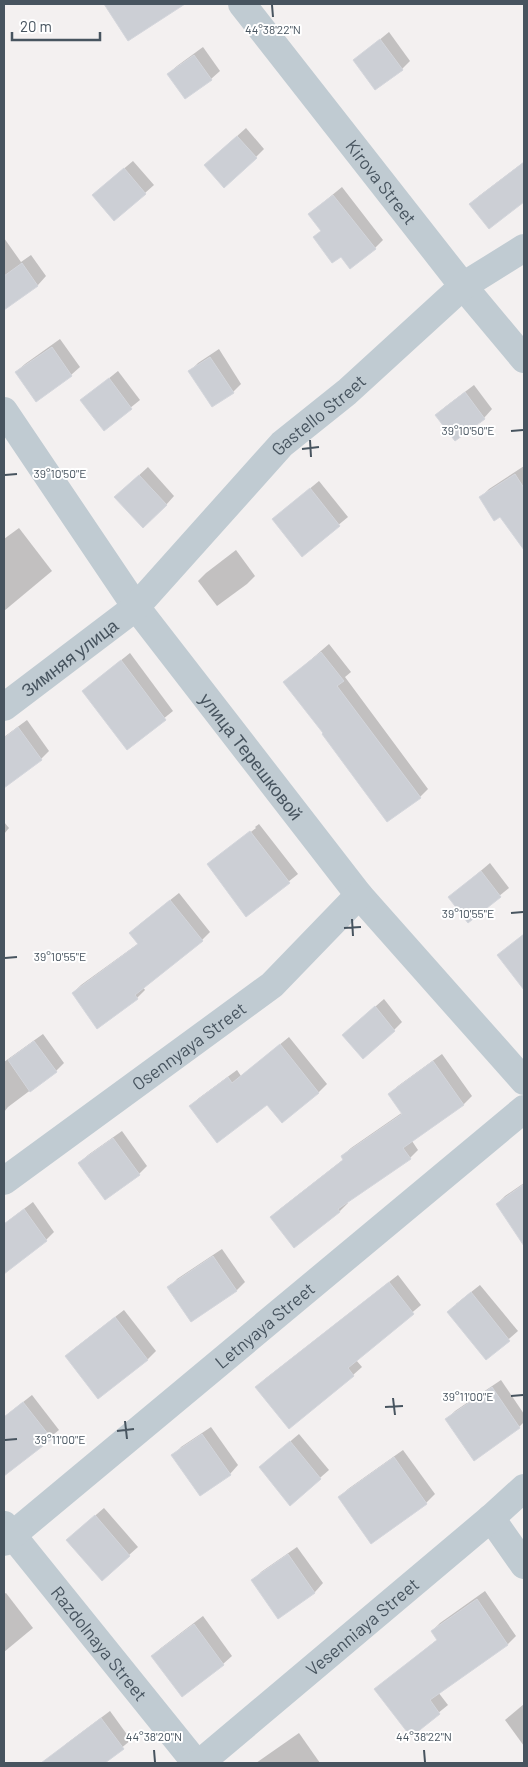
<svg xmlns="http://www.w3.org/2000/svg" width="528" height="1767" font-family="Barlow,sans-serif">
	<rect width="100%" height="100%" fill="#f3f0f0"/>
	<g fill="#0003">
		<path d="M 118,4 L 170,4 L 172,8 L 110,11 Z"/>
		<path d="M 389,32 L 410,61 L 402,69 L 375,89 L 355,60 Z"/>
		<path d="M 203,47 L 220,71 L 211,79 L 168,74 L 177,66 Z"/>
		<path d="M 246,128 L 264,149 L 256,157 L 214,157 Z"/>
		<path d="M 133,161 L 154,185 L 145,193 L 102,187 Z"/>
		<path d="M 524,162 L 524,201 L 489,228 L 471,205 L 479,196 Z"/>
		<path d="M 342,187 L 383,240 L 375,248 L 341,255 L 314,237 L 322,230 L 309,214 Z"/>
		<path d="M 4,238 L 21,262 L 31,255 L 46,276 L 38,285 L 11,304 L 4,293 Z"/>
		<path d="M 60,339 L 80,367 L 71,375 L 16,372 L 25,364 Z"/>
		<path d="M 219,349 L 241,384 L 233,392 L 190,371 L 198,363 Z"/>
		<path d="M 118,371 L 140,400 L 104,429 L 82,400 Z"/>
		<path d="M 474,385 L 492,409 L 484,418 L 436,415 L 445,407 Z"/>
		<path d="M 524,466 L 524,548 L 500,516 L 481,497 L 489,489 Z"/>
		<path d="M 148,467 L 174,496 L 166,505 L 124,489 Z"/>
		<path d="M 319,481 L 348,517 L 302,555 L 273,519 Z"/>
		<path d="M 19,528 L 52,571 L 4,611 L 4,539 Z"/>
		<path d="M 236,550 L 255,576 L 247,584 L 217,606 L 198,581 L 206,573 Z"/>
		<path d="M 329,644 L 351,672 L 345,677 L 428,789 L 420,797 L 325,733 L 285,682 Z"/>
		<path d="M 130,653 L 173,711 L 127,748 L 83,691 Z"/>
		<path d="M 27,720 L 49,751 L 41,759 L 8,783 L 4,777 L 4,737 Z"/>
		<path d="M 4,822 L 9,828 L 4,834 Z"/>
		<path d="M 259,824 L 298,874 L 247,915 L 216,859 L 256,828 L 255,827 Z"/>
		<path d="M 490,863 L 509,888 L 468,921 L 450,897 Z"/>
		<path d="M 179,893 L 210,932 L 202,940 L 143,987 L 145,990 L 137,998 L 73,993 L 81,985 L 139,943 L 139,925 Z"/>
		<path d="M 524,934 L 524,965 L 513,973 L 499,955 Z"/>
		<path d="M 384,999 L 402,1022 L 394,1030 L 352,1027 Z"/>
		<path d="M 43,1034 L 64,1063 L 56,1071 L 8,1107 L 4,1112 L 4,1062 Z"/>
		<path d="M 289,1037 L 327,1084 L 319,1092 L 268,1103 L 191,1106 L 199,1098 L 237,1070 L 241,1076 Z"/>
		<path d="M 442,1054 L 472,1096 L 464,1104 L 412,1141 L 418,1150 L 410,1158 L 346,1201 L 348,1203 L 340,1211 L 295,1246 L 280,1209 L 344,1159 L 342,1156 L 351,1148 L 403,1112 L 390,1094 L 398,1086 Z"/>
		<path d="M 122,1131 L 147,1166 L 139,1174 L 80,1163 L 88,1155 Z"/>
		<path d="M 524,1183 L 524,1231 L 518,1235 L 497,1204 L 505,1196 Z"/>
		<path d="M 33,1202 L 54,1232 L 46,1240 L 4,1272 L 4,1224 Z"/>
		<path d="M 222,1249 L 245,1282 L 237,1290 L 191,1321 L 169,1288 L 177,1279 Z"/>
		<path d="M 398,1275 L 421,1305 L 356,1360 L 362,1367 L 353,1375 L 289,1427 L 265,1379 Z"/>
		<path d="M 480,1285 L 518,1331 L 486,1359 L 456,1304 Z"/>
		<path d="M 124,1310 L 156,1351 L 148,1359 L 98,1397 L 66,1356 L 75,1348 Z"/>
		<path d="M 501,1380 L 524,1414 L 524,1422 L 519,1427 L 447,1419 L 455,1411 Z"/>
		<path d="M 32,1395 L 59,1430 L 9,1470 L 4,1462 L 4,1417 Z"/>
		<path d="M 211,1427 L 238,1465 L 230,1474 L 173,1456 L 181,1447 Z"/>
		<path d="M 299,1434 L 329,1470 L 290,1504 L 260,1467 Z"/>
		<path d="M 403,1450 L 435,1494 L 426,1503 L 371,1543 L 339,1498 L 348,1489 Z"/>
		<path d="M 104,1508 L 138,1547 L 102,1579 L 76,1532 Z"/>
		<path d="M 297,1547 L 323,1583 L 315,1592 L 278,1617 L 253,1581 L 261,1572 Z"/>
		<path d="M 485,1591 L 516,1636 L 508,1644 L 438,1692 L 448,1705 L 411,1735 L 376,1689 L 438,1639 L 432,1631 L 440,1623 Z"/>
		<path d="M 6,1593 L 33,1628 L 4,1652 L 4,1594 Z"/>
		<path d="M 203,1616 L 232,1656 L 223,1664 L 182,1695 L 153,1656 L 161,1648 Z"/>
		<path d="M 524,1704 L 524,1746 L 505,1720 Z"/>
		<path d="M 110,1711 L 131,1740 L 103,1763 L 67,1763 L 58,1752 L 66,1744 Z"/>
		<path d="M 299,1733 L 320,1763 L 256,1763 Z"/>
	</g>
	<g fill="#cccfd5" stroke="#d4d6dc">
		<path d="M 104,4 L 185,4 L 128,41 Z"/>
		<path d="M 380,39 L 403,70 L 375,90 L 353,60 Z"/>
		<path d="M 194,55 L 212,80 L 185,99 L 167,74 Z"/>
		<path d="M 237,136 L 257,158 L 224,188 L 204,165 Z"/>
		<path d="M 524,162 L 524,202 L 489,229 L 469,204 Z"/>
		<path d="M 124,168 L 146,194 L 114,221 L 92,195 Z"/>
		<path d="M 333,195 L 376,249 L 350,269 L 341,257 L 332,263 L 313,237 L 321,231 L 308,214 Z"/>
		<path d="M 22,263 L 38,286 L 4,310 L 4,276 Z"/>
		<path d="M 52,347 L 72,376 L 36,402 L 15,372 Z"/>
		<path d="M 210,357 L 234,393 L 212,407 L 188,371 Z"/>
		<path d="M 109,378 L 132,409 L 104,431 L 80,400 Z"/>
		<path d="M 465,392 L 485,419 L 455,441 L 435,415 Z"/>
		<path d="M 515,474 L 524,488 L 524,550 L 500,517 L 494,521 L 479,497 Z"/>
		<path d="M 139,475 L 167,505 L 143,528 L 114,497 Z"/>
		<path d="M 310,488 L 340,526 L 302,557 L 272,519 Z"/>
		<path d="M 321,652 L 344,681 L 337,686 L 421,798 L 387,822 L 322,734 L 323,733 L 283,682 Z"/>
		<path d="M 121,660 L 166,720 L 127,750 L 82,691 Z"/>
		<path d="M 18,727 L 42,760 L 4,788 L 4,738 Z"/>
		<path d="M 250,831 L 290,883 L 246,917 L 207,864 Z"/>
		<path d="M 481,871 L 501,897 L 468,923 L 448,897 Z"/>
		<path d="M 170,900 L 203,941 L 135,995 L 138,999 L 97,1029 L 72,993 L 138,944 L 129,933 Z"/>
		<path d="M 524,934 L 524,990 L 497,955 Z"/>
		<path d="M 375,1006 L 395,1031 L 363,1059 L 342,1035 Z"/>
		<path d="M 34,1041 L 57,1072 L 30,1092 L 8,1060 Z"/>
		<path d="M 280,1044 L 319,1093 L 282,1123 L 267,1105 L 217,1143 L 189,1106 L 228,1077 L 232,1083 Z"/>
		<path d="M 433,1061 L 464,1105 L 403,1148 L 411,1159 L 338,1209 L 340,1212 L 294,1248 L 270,1217 L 343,1160 L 341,1156 L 402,1114 L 388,1094 Z"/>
		<path d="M 113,1138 L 140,1175 L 105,1200 L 78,1163 Z"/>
		<path d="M 524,1184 L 524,1246 L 496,1204 Z"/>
		<path d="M 24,1209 L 47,1241 L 4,1274 L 4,1224 Z"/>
		<path d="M 213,1256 L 237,1291 L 191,1322 L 167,1287 Z"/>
		<path d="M 389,1282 L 414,1314 L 348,1368 L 354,1376 L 289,1429 L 255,1387 Z"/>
		<path d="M 471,1292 L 510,1341 L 486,1360 L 447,1312 Z"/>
		<path d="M 115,1317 L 148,1360 L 98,1399 L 65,1356 Z"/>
		<path d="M 492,1387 L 520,1428 L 474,1461 L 445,1419 Z"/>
		<path d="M 23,1402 L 52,1439 L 4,1476 L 4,1417 Z"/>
		<path d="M 202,1434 L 231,1475 L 200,1496 L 171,1455 Z"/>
		<path d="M 290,1441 L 321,1479 L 290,1506 L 259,1467 Z"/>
		<path d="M 394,1457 L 427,1504 L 371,1544 L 338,1497 Z"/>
		<path d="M 95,1515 L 130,1556 L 102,1581 L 66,1540 Z"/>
		<path d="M 288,1554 L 315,1593 L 278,1619 L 251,1580 Z"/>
		<path d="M 477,1599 L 508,1645 L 430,1700 L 440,1714 L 411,1737 L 374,1689 L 437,1640 L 431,1631 Z"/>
		<path d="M 194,1624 L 224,1665 L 182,1697 L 151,1656 Z"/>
		<path d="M 101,1718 L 124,1749 L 105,1763 L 41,1763 Z"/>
	</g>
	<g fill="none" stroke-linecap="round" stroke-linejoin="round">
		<g stroke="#c0cbd2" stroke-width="28">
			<path id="s1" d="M 242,4 L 463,286 L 524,359"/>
			<path id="s2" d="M 4,411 L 136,607 L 359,895 L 524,1081"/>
			<path id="s3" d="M 4,707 L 136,607 L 282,444 L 347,392 L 463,286 L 524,248"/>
			<path id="s4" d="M 4,1181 L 272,985 L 359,895"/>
			<path d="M 491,1518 L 524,1565"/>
			<path id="s5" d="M 4,1525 L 196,1763"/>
			<path id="s6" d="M 4,1542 L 524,1109"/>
			<path id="s7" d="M 200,1763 L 491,1518 L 524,1488"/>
		</g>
	</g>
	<path fill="none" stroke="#47545f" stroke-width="2" d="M 272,5 L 273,17M 511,431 L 523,430M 310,440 L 311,457M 302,449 L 319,447M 5,475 L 17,474M 511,913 L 523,912M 352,919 L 353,936M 344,928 L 361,927M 5,958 L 17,957M 511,1396 L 523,1395M 393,1398 L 395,1415M 385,1407 L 403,1406M 125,1421 L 127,1439M 117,1431 L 134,1429M 5,1440 L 17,1439M 154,1750 L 155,1762M 424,1750 L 425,1762"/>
	<g text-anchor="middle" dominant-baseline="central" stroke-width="4" stroke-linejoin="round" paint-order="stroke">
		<g font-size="18" fill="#47545f" stroke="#fff">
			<text stroke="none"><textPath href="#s1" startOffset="226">Kirova Street</textPath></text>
			<text stroke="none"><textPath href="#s3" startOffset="431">Gastello Street</textPath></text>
			<text stroke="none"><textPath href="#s3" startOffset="82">Зимняя улица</textPath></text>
			<text stroke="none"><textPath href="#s2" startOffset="425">улица Терешковой</textPath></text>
			<text stroke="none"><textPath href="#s4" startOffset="229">Osennyaya Street</textPath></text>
			<text stroke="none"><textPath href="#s6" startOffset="339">Letnyaya Street</textPath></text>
			<text stroke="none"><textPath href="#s7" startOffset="212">Vesenniaya Street</textPath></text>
			<text stroke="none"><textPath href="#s5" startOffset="152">Razdolnaya Street</textPath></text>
		</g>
	</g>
	<g font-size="12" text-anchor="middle" fill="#47545f" stroke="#fff" stroke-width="4" stroke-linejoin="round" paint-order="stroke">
		<text x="273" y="34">44°38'22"N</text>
		<text x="468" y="435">39°10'50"E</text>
		<text x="60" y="478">39°10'50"E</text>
		<text x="468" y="918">39°10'55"E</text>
		<text x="60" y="961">39°10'55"E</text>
		<text x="468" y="1401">39°11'00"E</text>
		<text x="60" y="1444">39°11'00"E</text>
		<text x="154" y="1741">44°38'20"N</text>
		<text x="424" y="1741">44°38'22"N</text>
	</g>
	<rect width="528" height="1767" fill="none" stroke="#47545f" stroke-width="10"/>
	<path d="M12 32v8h88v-8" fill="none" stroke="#47545f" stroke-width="2.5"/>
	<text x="20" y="32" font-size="15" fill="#47545f" stroke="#ffffff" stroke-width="4" paint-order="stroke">20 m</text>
</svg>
